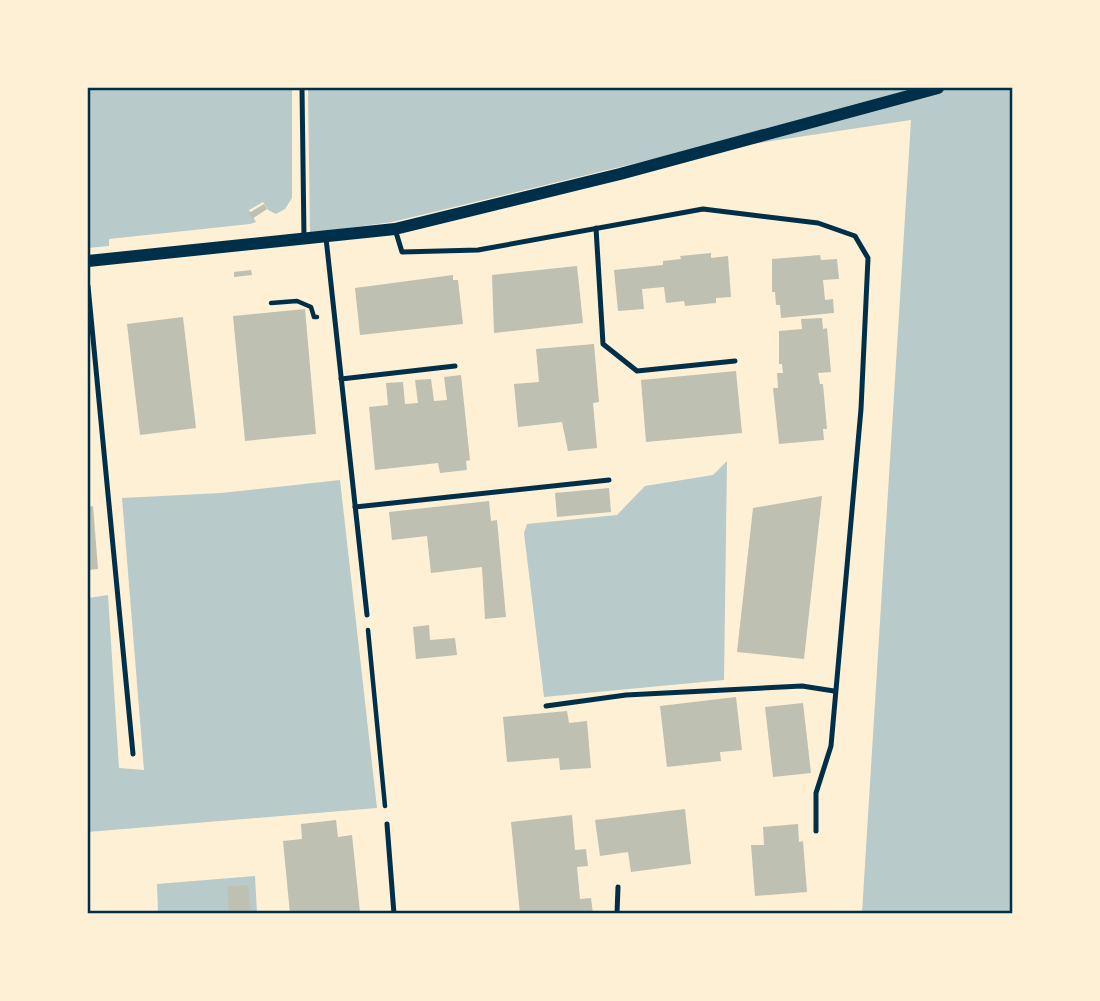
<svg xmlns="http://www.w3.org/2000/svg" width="1100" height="1001" font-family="'PT Sans',sans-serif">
	<rect width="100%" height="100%" fill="#fdf0d5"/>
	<g fill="#b9caca">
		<path d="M 88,88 L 292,88 L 292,198 L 285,209 L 276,214 L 268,210 L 263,202 L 249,210 L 256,222 L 250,224 L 109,239 L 109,246 L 88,248 Z"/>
		<path d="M 308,88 L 1012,88 L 1012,913 L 862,913 L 911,120 L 653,159 L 392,222 L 310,233 Z"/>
		<path d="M 727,461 L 724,680 L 544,697 L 524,533 L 527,524 L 617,515 L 645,486 L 713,475 Z"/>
		<path d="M 340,480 L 377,808 L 88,832 L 88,598 L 108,595 L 119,768 L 144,770 L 122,498 L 221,493 Z"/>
		<path d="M 255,876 L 257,913 L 158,913 L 157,884 Z"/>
	</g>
	<g fill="#bec0b2">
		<path d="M 264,204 L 267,209 L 252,219 L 249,213 Z"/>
		<path d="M 711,253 L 711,258 L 728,256 L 731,297 L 716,298 L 716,303 L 685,306 L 684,301 L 666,303 L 664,287 L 642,289 L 644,309 L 618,311 L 614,270 L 663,265 L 663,261 L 681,259 L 680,256 Z"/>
		<path d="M 820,255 L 821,260 L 837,259 L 839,279 L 823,280 L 825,300 L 833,299 L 834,313 L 781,318 L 780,305 L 776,305 L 775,292 L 772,292 L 772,259 Z"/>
		<path d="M 577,266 L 583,323 L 494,333 L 492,275 Z"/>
		<path d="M 251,270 L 252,275 L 234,277 L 234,272 Z"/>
		<path d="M 453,275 L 453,280 L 458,280 L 463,324 L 360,335 L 355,288 Z"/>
		<path d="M 305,309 L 316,434 L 245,441 L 233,316 Z"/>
		<path d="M 183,317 L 196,428 L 140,435 L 127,324 Z"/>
		<path d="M 822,318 L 823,329 L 827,328 L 831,372 L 818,373 L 820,384 L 823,384 L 827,429 L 823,429 L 824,440 L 779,444 L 773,388 L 778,388 L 777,373 L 783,373 L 782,364 L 779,364 L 779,331 L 802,329 L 801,319 Z"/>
		<path d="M 594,344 L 599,402 L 593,403 L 597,448 L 568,451 L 562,422 L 518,427 L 514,384 L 539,382 L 536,349 Z"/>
		<path d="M 736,371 L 742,433 L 646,442 L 641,380 Z"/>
		<path d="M 461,375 L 470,460 L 466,461 L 467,470 L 440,473 L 438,463 L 375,470 L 369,407 L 388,405 L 386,383 L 403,382 L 405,404 L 418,403 L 415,380 L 431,379 L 434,401 L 447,400 L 444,377 Z"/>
		<path d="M 609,488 L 611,512 L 557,517 L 555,493 Z"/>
		<path d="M 822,496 L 804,659 L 737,652 L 753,508 Z"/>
		<path d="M 489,501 L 491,521 L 497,520 L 506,617 L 485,619 L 482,567 L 431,573 L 427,536 L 392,540 L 389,512 Z"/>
		<path d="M 93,506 L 98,569 L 88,570 L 88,507 Z"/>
		<path d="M 429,625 L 430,640 L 455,638 L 457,655 L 416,659 L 413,627 Z"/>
		<path d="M 736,697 L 742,750 L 720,752 L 721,761 L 667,767 L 660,706 Z"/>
		<path d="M 803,703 L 811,773 L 773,777 L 765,707 Z"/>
		<path d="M 567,711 L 569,723 L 587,721 L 591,768 L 560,770 L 559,758 L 507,762 L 503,717 Z"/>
		<path d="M 685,809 L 691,864 L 631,872 L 628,852 L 600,856 L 595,820 Z"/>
		<path d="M 572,815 L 575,850 L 586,849 L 588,866 L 577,867 L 580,899 L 591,898 L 593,914 L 520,914 L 511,822 Z"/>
		<path d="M 336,820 L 338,837 L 352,835 L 360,912 L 290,914 L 283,841 L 302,839 L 301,824 Z"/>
		<path d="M 798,824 L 799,842 L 803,841 L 807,892 L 755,896 L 751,845 L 764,845 L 763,827 Z"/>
		<path d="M 248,885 L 251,914 L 229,914 L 227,887 Z"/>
	</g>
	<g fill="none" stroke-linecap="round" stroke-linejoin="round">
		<g stroke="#003049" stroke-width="4.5">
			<path d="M 271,303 L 297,301 L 311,307 L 314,317 L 317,317"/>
			<path d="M 368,630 L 385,806"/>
		</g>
		<g stroke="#003049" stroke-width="5">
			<path d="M 302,88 L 304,238"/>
			<path d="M 596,228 L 603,344 L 637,371 L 735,361"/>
			<path d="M 395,229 L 402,252 L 478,250 L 703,209 L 818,223 L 855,236 L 868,258 L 861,409 L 831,746 L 816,793 L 816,831"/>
			<path d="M 326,238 L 367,615"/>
			<path d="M 88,286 L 133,754"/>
			<path d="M 341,379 L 455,366"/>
			<path d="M 355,507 L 609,480"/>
			<path d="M 546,706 L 626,695 L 802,686 L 834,691"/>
			<path d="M 387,824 L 394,914"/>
			<path d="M 617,914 L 618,887"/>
		</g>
		<path stroke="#003049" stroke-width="12" d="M 88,261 L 395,229 L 620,174 L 938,88"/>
	</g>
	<rect width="1100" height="1001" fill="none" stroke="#fdf0d5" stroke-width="178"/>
	<rect x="89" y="89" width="922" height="823" fill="none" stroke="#003049" stroke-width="2.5"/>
</svg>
